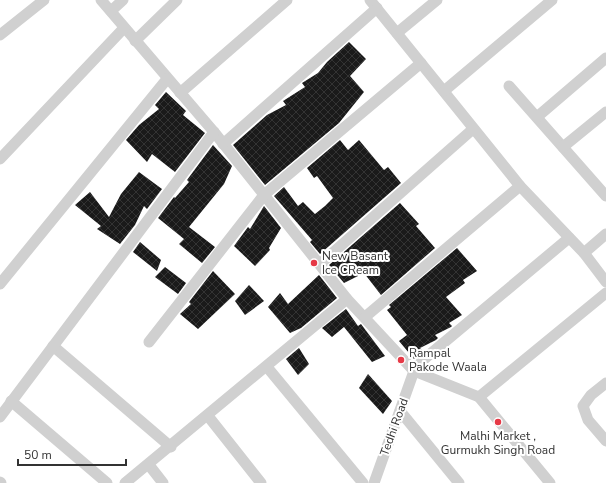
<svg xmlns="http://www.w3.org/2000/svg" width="606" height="483" font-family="'Nunito Sans',sans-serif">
	<defs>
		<pattern id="building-cross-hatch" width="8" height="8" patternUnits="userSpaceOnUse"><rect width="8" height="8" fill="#1a1a1a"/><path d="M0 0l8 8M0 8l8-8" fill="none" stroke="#333"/></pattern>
	</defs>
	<rect width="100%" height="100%" fill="#fff"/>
	<g fill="url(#building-cross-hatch)">
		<path d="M 349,42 L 366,59 L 350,76 L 364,92 L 339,123 L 265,185 L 233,145 L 267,115 L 286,105 L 283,101 L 305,87 L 302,83 L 318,73 L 327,62 Z"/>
		<path d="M 166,92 L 186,111 L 183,115 L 205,133 L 175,172 L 152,154 L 147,162 L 126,140 L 139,125 L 159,109 L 155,105 Z"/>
		<path d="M 340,140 L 348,150 L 359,140 L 384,170 L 388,167 L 401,183 L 320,254 L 310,242 L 312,240 L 274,196 L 284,187 L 298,206 L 303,202 L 315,214 L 325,206 L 333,198 L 317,176 L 314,178 L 307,168 Z"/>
		<path d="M 213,145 L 232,166 L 224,184 L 189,227 L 215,247 L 202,263 L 179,244 L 184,239 L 158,218 L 174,197 L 175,198 L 189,182 L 187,180 Z"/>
		<path d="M 139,172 L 162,189 L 147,209 L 144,206 L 135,225 L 120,244 L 97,229 L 101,226 L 75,205 L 90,192 L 109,217 L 121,194 Z"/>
		<path d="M 400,203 L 419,224 L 416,226 L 435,248 L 381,295 L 364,273 L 344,283 L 329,265 Z"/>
		<path d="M 264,206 L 281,228 L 269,248 L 270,250 L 255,266 L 234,246 L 248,227 L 250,229 Z"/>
		<path d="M 140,242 L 161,260 L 157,271 L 133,252 Z"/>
		<path d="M 457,248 L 477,271 L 463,280 L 465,283 L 446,297 L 462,315 L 449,323 L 452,326 L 451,327 L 435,335 L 438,338 L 436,340 L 420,348 L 423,351 L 414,359 L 399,341 L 407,335 L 387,310 L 391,307 L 389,305 Z"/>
		<path d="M 165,267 L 186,283 L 178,294 L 155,277 Z"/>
		<path d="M 213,271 L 235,294 L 198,329 L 180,314 L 191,304 L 189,302 Z"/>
		<path d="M 319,275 L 337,298 L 301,328 L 290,333 L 268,307 L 280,293 L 288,304 Z"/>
		<path d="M 249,285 L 264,301 L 245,315 L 235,301 Z"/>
		<path d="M 346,309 L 358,326 L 361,324 L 385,356 L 372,362 L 344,327 L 332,337 L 322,328 Z"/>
		<path d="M 299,348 L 309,364 L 298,375 L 286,359 Z"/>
		<path d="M 368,374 L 392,401 L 383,414 L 359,388 Z"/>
	</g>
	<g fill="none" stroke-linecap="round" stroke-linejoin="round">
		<g stroke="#d0d0d0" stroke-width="11">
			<path d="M 101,0 L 214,132 L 347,299 L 414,371 L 479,397 L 550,483"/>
			<path d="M 370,0 L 520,186 L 584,253 L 606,282"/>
			<path d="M 111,11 L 123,0"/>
			<path d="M 397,33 L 437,0"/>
			<path d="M 0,35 L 44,0"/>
			<path d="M 135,41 L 177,0"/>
			<path d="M 509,86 L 606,196"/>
			<path d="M 444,91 L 552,0"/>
			<path d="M 180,93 L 287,0"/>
			<path d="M 537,117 L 606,58"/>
			<path d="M 223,144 L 377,8"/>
			<path d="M 563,147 L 606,112"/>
			<path d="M 0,159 L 124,28"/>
			<path d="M 584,253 L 606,234"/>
			<path d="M 320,264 L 473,129"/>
			<path d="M 0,284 L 167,79"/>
			<path d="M 365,317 L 520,186"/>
			<path d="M 149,342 L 264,195 L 421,63"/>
			<path d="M 53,346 L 171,447"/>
			<path d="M 267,367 L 363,483"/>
			<path d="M 606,383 L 591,395 L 583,406 L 588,420 L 606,441"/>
			<path d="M 479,397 L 606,293"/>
			<path d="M 11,401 L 107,483"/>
			<path d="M 400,411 L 459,483"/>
			<path d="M 208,416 L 261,483"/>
			<path d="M 0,417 L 214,132"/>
			<path d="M 149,465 L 163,483"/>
			<path d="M 0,482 L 1,483"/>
			<path d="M 125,483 L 347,299"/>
			<path d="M 374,483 L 414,371 L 423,360 L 569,238"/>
		</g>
	</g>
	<g fill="#e63946" stroke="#fff" stroke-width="1.5">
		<circle cx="314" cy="263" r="4"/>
		<circle cx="401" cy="360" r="4"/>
		<circle cx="498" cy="422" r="4"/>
	</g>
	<g text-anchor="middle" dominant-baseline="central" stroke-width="4" stroke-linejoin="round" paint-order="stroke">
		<g font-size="12" fill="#333" stroke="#fff" text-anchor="start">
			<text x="322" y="256">New Basant<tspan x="322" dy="14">Ice CReam</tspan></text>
			<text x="409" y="353">Rampal<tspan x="409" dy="14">Pakode Waala</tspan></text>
			<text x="498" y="436" text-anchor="middle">Malhi Market ,<tspan x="498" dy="14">Gurmukh Singh Road</tspan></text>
		</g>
		<g font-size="12" fill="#333" stroke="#fff">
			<text transform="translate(394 427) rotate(-70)">Tedhi Road</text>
		</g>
	</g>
	<path d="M18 459v6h108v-6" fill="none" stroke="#333333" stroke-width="2"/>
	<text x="24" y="459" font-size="12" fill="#333333" stroke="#ffffff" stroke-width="3" paint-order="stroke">50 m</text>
</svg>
